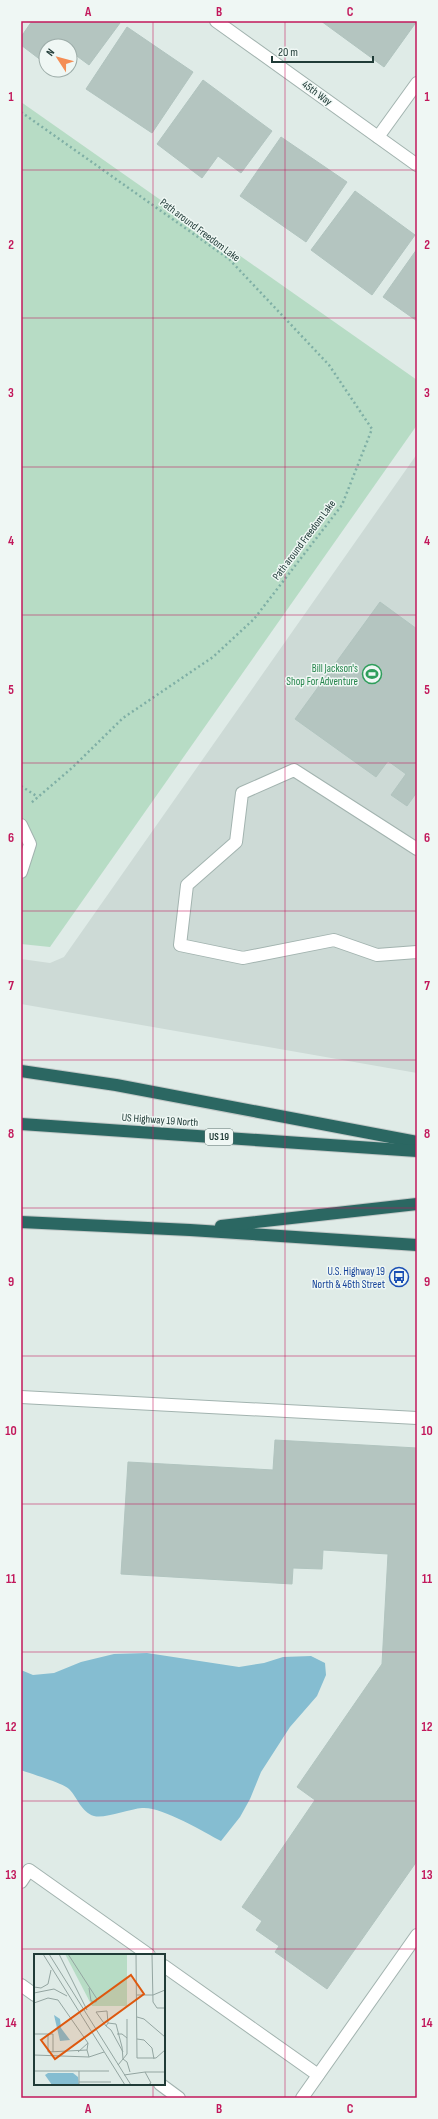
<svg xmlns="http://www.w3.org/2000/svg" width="438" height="2119" font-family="'Sofia Sans Condensed',sans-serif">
	<rect width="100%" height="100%" fill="#dfebe7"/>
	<path fill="#cddad6" d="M 417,454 L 417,1073 L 21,1004 L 21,959 L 50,963 L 64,957 Z"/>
	<path fill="#b7dcc5" d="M 21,102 L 417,380 L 417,425 L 50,947 L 21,944 Z"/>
	<path fill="#85bdd1" d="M 147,1653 L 239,1667 L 264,1663 L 283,1657 L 311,1656 L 325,1663 L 326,1675 L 317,1696 L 290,1727 L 261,1772 L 250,1799 L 240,1817 L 221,1841 C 204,1832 161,1806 142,1808 C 130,1809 104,1819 94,1816 C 81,1812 78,1798 69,1789 C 63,1783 31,1774 21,1770 L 21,1670 L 33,1675 L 54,1673 L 81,1662 L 114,1654 Z"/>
	<g fill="#b4c5c0" stroke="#b1c4bf">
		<path d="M 32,21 L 117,21 L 120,23 L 89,65 L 70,51 L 70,46 L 46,46 L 46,64 L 21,45 L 21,37 Z"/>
		<path d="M 321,21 L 417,21 L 384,67 Z"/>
		<path d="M 127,27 L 193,72 L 152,133 L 86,89 Z"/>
		<path d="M 203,80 L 272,131 L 241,173 L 218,156 L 202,178 L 157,144 Z"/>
		<path d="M 281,137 L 347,182 L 306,242 L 240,196 Z"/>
		<path d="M 355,191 L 415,235 L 372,295 L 311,250 Z"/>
		<path d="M 417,249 L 417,321 L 383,297 Z"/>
		<path d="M 380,602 L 417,629 L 417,792 L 407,806 L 391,795 L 406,774 L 388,761 L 376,777 L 295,719 Z"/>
		<path d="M 275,1440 L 417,1448 L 417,1861 L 327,1989 L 275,1952 L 279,1946 L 256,1930 L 262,1921 L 242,1907 L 315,1800 L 297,1787 L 382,1664 L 388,1554 L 323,1550 L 322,1569 L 293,1568 L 292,1584 L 121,1574 L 128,1462 L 273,1470 Z"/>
	</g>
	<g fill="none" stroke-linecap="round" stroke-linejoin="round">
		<g stroke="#a2b3af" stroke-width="14">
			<g id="minor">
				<path d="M 216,21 L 417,165"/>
				<path d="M 378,137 L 417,83"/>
				<path d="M 21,825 L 30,844 L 21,872"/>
				<path d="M 417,849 L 294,770 L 242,793 L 236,842 L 187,885 L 180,945 L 243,958 L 334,940 L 377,955 L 417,952"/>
				<path d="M 21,1397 L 417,1418"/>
				<path d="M 21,1882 L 29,1870 L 149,1955"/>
				<path d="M 164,1966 L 318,2075"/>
				<path d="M 21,1985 L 35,1995"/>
				<path d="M 160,2084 L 179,2098"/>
				<path d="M 302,2098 L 417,1935"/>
			</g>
		</g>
		<g stroke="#c1c8c7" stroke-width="14">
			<g id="highway">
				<path d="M 21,1071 L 116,1085 L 417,1142"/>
				<path d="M 21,1124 L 417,1151"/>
				<path d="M 21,1222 L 190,1230 L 417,1245"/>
				<path d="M 221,1226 L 417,1204"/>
			</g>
		</g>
		<g stroke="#7fafa5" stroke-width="2.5" stroke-dasharray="2 3" stroke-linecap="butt">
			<path d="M 21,112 L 229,259 L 329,365 L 372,429 L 342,505 L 254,619 L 213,657 L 123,718 L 73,767 L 31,803"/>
			<path d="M 21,786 L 38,797"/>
		</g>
		<use href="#minor" stroke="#fff" stroke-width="12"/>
		<use href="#highway" stroke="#2b6762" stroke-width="12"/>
	</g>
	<path fill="none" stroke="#c2185b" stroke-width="1" stroke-opacity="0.55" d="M 153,21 L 153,1955M 285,21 L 285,2098M 21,170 L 417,170M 21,318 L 417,318M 21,467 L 417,467M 21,615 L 417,615M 21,763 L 417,763M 21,911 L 417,911M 21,1060 L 417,1060M 21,1208 L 417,1208M 21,1356 L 417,1356M 21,1504 L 417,1504M 21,1652 L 417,1652M 21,1801 L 417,1801M 21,1949 L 417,1949M 153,2084 L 153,2098"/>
	<defs>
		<g id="stadium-ring" transform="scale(1)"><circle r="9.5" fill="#eff7f4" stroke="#2e9e5b" stroke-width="1.5"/><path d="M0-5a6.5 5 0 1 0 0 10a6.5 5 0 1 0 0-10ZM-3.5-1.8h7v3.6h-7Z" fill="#2e9e5b"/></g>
		<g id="bus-ring" transform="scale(1)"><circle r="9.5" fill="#eff7f4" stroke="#1a4fb4" stroke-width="1.5"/><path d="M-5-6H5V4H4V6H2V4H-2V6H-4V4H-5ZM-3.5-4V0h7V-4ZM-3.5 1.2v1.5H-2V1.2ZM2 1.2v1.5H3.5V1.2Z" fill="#1a4fb4"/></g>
	</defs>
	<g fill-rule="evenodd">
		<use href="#stadium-ring" x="372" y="674"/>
		<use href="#bus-ring" x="399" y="1277"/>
	</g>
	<g text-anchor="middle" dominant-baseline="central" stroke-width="3" stroke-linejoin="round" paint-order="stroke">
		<rect fill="#eff7f4" stroke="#5e7370" stroke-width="1" x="205" y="1129" width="28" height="16" rx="3"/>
		<g font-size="10" font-weight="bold" fill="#203b37">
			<text x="219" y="1137">US 19</text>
		</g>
		<g font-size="11" fill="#203b37" stroke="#eff7f4">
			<text transform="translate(317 93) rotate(36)">45th Way</text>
			<text transform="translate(200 230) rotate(37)">Path around Freedom Lake</text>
			<text transform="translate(304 540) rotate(-53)">Path around Freedom Lake</text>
			<text transform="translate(160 1120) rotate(4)">US Highway 19 North</text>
		</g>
		<g font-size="11" fill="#27864d" stroke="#eff7f4" text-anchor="end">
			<text x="358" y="668">Bill Jackson's<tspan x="358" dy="13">Shop For Adventure</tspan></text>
		</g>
		<g font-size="11" fill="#164399" stroke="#eff7f4" text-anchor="end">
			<text x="385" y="1271">U.S. Highway 19<tspan x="385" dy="13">North &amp; 46th Street</tspan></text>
		</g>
	</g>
	<g transform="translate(34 1954)">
		<rect width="131" height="131" fill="#dfebe7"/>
		<path d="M 31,0 L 93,0 L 93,52 L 58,52 Z" fill="#b7dcc5"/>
		<path d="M 20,61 L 26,65 L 27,74 L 36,86 L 26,87 ZM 14,119 L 39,119 L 44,123 L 45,131 L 18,131 L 11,121 Z" fill="#85bdd1"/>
		<path fill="none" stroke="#93a5a1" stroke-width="1" d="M 9,0 L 91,131M 15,0 L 97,131M 25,0 L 53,56M 34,0 L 63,45 L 62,48 L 57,47 L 55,34M 102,0 L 103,104 L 122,104 L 131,96M 118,0 L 119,48 L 123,54 L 131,54M 0,33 L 7,34 L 14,30 L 17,16M 0,39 L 20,35 L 33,42M 103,41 L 119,41 L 131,36M 0,49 L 14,44 L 24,46 L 54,89 L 53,96M 103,63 L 110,65 L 131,83M 93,65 L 93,84M 72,72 L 62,58 L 73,57 L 74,69M 0,80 L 19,80 L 19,98M 14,80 L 14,98 L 53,96 L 55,103M 83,80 L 88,80 L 93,84 L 93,100 L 89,105 L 93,108 L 96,118M 103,85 L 110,86 L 118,94 L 120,105M 44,98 L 54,89M 0,101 L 55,103 L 70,98M 84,111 L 89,105 L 88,93 L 82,70 L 74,69 L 72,72 L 77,76 L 89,98M 0,117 L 75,117M 45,117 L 45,131M 90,121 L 111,118M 45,128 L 77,128M 114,131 L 117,129 L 111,118 L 131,118"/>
		<path fill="#de580e" fill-opacity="0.15" stroke="#de580e" stroke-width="2" d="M 97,21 L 110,40 L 21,105 L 7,86 Z"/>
		<rect width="131" height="131" fill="none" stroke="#203b37" stroke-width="2"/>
	</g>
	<rect width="438" height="2119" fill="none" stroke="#eff7f4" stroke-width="44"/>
	<g transform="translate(58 58) rotate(306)"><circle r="19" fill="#eff7f4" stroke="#9caca8"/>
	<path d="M0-3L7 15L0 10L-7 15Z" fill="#f48d54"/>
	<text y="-6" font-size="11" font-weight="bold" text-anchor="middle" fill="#203b37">N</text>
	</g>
	<path d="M272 56v6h101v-6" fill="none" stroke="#203b37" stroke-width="2"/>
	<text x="278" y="56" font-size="12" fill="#203b37" stroke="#eff7f4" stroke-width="3" paint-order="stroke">20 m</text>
	<rect x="22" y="22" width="394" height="2075" fill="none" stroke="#c2185b" stroke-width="1.5"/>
	<g font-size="13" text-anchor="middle" font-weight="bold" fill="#c2185b">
		<text x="88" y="16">A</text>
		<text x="219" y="16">B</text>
		<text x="350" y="16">C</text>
		<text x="11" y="101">1</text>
		<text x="427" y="101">1</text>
		<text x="11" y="249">2</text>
		<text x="427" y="249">2</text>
		<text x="11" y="397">3</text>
		<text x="427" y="397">3</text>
		<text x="11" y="545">4</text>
		<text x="427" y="545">4</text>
		<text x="11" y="694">5</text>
		<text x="427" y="694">5</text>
		<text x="11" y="842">6</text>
		<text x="427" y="842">6</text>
		<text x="11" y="990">7</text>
		<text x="427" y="990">7</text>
		<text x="11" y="1138">8</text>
		<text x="427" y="1138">8</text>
		<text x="11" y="1286">9</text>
		<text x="427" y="1286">9</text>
		<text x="11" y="1435">10</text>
		<text x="427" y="1435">10</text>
		<text x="11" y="1583">11</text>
		<text x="427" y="1583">11</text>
		<text x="11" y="1731">12</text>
		<text x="427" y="1731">12</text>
		<text x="11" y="1879">13</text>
		<text x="427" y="1879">13</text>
		<text x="11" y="2027">14</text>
		<text x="427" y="2027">14</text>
		<text x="88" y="2113">A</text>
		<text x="219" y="2113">B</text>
		<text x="350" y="2113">C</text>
	</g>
</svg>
